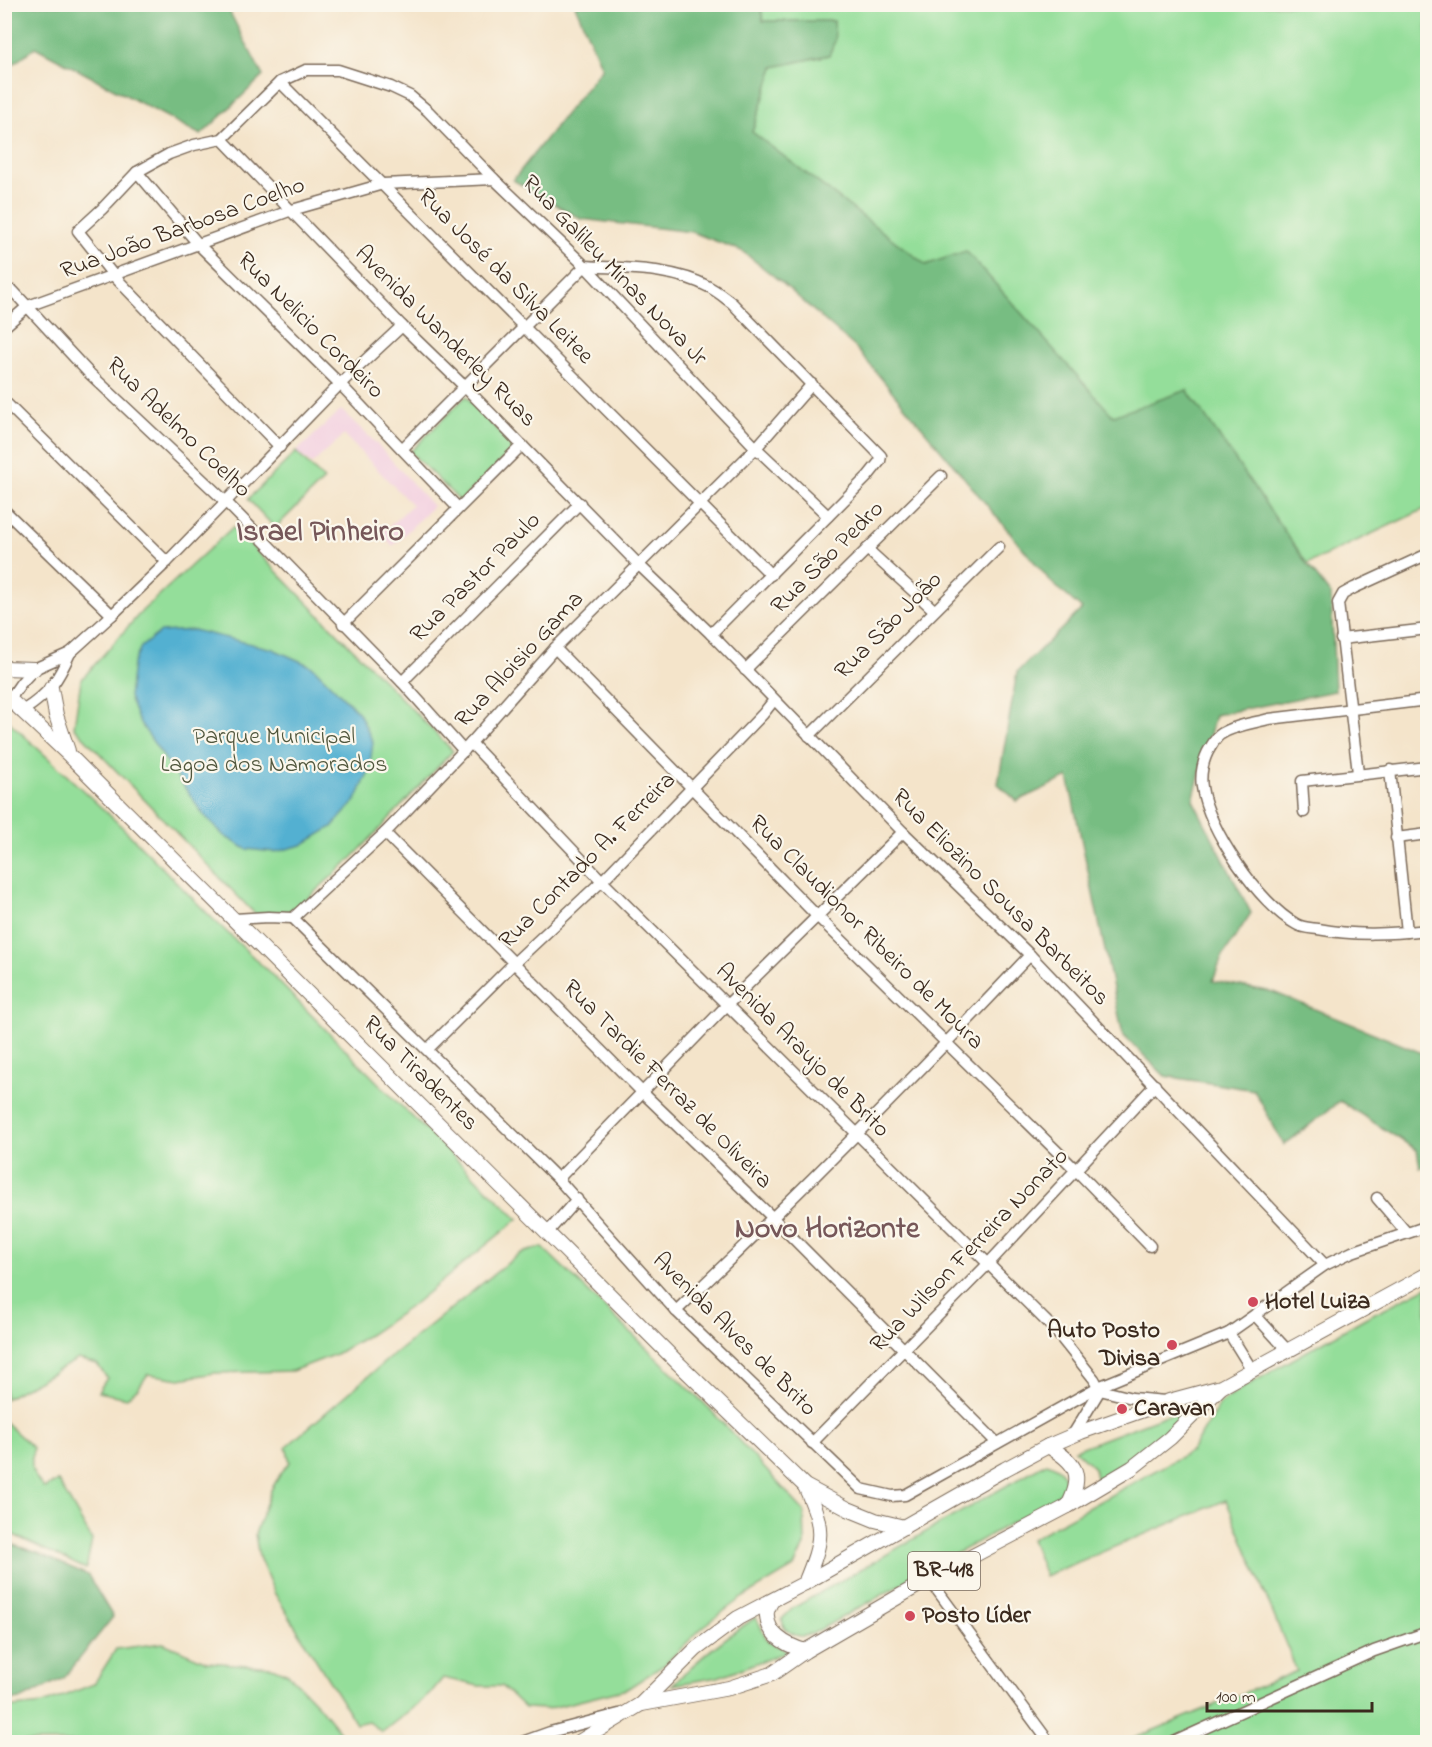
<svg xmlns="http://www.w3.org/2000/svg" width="1432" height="1747" font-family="'Indie Flower',sans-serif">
	<rect width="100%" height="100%" fill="#fbf7ec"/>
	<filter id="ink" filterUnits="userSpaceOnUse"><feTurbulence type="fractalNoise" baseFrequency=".0167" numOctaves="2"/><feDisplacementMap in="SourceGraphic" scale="12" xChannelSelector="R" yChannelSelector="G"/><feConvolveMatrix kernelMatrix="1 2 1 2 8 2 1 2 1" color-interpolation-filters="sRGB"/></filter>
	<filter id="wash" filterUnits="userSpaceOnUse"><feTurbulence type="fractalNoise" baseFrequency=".008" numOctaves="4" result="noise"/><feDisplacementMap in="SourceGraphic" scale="24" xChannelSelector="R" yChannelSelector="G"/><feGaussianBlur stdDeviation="1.35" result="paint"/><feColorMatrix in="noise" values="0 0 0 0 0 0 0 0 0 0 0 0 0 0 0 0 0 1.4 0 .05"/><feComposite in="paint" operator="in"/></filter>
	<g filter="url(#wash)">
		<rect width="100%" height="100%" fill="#f4e4ca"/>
		<path fill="#f3cfe0" d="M 341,410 L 376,443 L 433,506 L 393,546 L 381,534 L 412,505 L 344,435 L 312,464 L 296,452 Z"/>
		<g fill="#94de9a" stroke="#68845c" stroke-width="1.5">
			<path d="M 761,5 L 1427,5 L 1427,508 L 1307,564 L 1294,544 L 1113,417 L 966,251 L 926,265 L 752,132 L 774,66 L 829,55 L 834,21 L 762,21 Z"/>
			<path d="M 466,396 L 514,448 L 460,501 L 410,452 Z"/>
			<path d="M 296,452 L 324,480 L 275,528 L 248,499 Z"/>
			<path d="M 233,527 L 453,751 L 353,857 L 295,910 L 255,914 L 74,727 L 81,680 L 142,611 Z"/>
			<path d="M 4,717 L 118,823 L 212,918 L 268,971 L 398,1103 L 518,1219 L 414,1304 L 370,1334 L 336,1354 L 292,1371 L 214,1373 L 180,1379 L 148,1374 L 139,1387 L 127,1398 L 98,1392 L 107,1378 L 97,1364 L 78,1359 L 5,1399 Z"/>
			<path d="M 542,1247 L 706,1405 L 804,1511 L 805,1543 L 794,1567 L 740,1599 L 703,1627 L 664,1665 L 627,1689 L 547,1709 L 525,1708 L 502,1686 L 479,1686 L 443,1678 L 429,1695 L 382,1732 L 368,1721 L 356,1724 L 275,1594 L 259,1557 L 255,1534 L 271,1490 L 281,1473 L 290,1462 L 286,1447 L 387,1360 L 519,1254 Z"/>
			<path d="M 1427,1287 L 1427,1742 L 1125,1742 L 1297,1671 L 1226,1500 L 1045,1576 L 1031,1539 L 1191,1451 L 1220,1404 L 1241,1389 L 1365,1318 Z"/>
			<path d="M 1191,1410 L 1134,1460 L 1097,1483 L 1094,1468 L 1075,1450 L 1164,1416 Z"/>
			<path d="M 5,1422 L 33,1448 C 30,1468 31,1473 44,1488 L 58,1481 L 92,1540 L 86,1569 L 5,1531 Z"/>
			<path d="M 1046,1463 C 1057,1465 1063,1472 1068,1482 L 1056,1498 L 812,1634 C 800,1638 794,1636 784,1628 L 782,1619 L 793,1608 Z"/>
			<path d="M 756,1617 L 768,1642 L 789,1651 L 718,1677 L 672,1685 C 698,1659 725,1637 756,1617 Z"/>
			<path d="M 163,1643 L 207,1662 L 272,1667 L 288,1674 L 319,1706 L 348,1742 L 5,1742 L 5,1708 L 43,1704 L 94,1684 L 116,1649 Z"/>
		</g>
		<g fill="#77bd82" stroke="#597450" stroke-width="1.5">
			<path d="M 226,5 L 263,76 L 201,135 L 35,47 L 5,71 L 5,5 Z"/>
			<path d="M 575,5 L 761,5 L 763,21 L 834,21 L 835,41 L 829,55 L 774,67 L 752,132 L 926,265 L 966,251 L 1113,416 L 1187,390 L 1307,564 L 1331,595 L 1335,691 L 1215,715 L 1193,800 L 1251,913 L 1222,957 L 1213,981 L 1273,992 L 1427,1055 L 1427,1166 L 1420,1168 L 1417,1150 L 1340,1101 L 1284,1145 L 1254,1090 L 1165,1076 L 1123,1035 L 1068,777 L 1017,801 L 998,784 L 1017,672 L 1082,609 L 1051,582 L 856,348 L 781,282 L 742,251 L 692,232 L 581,219 L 513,180 L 602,68 Z"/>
			<path d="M 5,1542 L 38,1553 L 88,1575 L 113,1617 L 64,1678 L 22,1699 L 5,1701 Z"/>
		</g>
		<path fill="#53b0d1" stroke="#476d78" stroke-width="1.5" d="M 193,630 L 273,649 L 313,667 L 359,713 L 373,742 L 369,771 L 356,800 L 332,827 L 302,845 L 275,852 L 246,849 L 224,836 L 203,814 L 138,720 L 129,697 L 133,664 L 141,647 L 160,632 Z"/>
	</g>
	<g filter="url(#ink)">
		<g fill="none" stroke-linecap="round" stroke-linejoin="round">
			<g stroke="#7c6b5a" stroke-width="13">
				<g id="minor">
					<path d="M 280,82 L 771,575"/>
					<path d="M 222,139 L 402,326 L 465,387 L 639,565 L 711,634 L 903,832 L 1030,955 L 1325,1265"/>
					<path d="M 137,172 L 199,245 L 340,384 L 458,508"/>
					<path d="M 13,291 L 88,372 L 225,501 L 402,682 L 464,751"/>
					<path d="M 4,327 L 28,306 L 292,210 L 383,184 L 494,179 L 585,266 L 756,448 L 828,516"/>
					<path d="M 4,401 L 167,562"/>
					<path d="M 280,447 L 114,276 L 78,231 L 102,209 L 137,172 L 169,154 L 194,145 L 222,139 L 280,82 L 306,70 L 338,70 L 391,87 L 410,96 L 428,111 L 494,179"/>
					<path d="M 402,449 L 585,266 C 625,269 672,267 709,287 C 717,291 725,298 732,303 L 881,456 L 880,461 L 868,476 L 711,634"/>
					<path d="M 4,510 L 112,615"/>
					<path d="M 867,549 L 934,610"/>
					<path d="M 343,624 L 522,445"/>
					<path d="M 1341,639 L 1428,629"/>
					<path d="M 555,648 L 817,916 L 1077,1171 L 1150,1246"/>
					<path d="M 745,670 L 941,476"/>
					<path d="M 402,682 L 580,503"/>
					<path d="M 10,699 L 21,683 L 34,669 L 70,653 L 112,615 L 167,562 L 340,384 L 402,326"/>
					<path d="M 1428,700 L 1269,719 C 1254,723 1235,725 1221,734 C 1217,736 1213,743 1210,748 C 1203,759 1200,775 1202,787 C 1207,828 1260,905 1296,924 C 1302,928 1311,928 1318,929 C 1355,936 1391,934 1428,930"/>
					<path d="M 24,710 C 49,694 58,680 70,653"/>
					<path d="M 809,736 L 999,547"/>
					<path d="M 471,743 L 602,881 L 1054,1329 L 1094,1379 L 1100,1390 L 1132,1398 L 1165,1401"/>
					<path d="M 1390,770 L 1407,932"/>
					<path d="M 1358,773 L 1338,603 L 1343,594 L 1354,588 L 1428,554"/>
					<path d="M 1304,812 L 1302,781 L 1428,767"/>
					<path d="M 385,833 L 642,1092 L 773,1218 L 997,1443"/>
					<path d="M 1396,838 L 1428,834"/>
					<path d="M 293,918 L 558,1179 L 676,1311 L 861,1489 L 892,1496 L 905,1495 L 1098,1387 L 1229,1333 L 1325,1265 L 1352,1252 L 1428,1226"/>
					<path d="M 235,919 L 268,917 L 293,918 L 385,833 L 471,743 L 555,648 L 756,448 L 812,384"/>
					<path d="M 428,1049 L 514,963 L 602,881 L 763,714 L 774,700"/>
					<path d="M 558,1179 L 727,1005 L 903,832"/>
					<path d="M 1377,1198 L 1406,1232"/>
					<path d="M 548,1232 L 577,1199"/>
					<path d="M 676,1311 C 797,1196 915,1077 1030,955"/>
					<path d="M 1255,1315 L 1288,1351"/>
					<path d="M 1229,1333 L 1252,1370"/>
					<path d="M 1072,1436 L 1100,1390"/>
					<path d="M 812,1443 L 988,1264 L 1155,1085"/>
					<path d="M 929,1579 L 1049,1742"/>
					<path d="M 522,1742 L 550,1732 L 619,1714"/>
					<path d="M 1174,1742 L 1374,1651 L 1428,1632"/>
				</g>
			</g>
			<g stroke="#7c6b5a" stroke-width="16">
				<g id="major">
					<path d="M 4,668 L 34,669"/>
					<path d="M 51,688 L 56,715 L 68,751"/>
					<path d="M 4,694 L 70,756 L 679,1364 L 805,1486 L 848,1509 L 875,1520 L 904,1527"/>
					<path d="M 1048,1446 C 1077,1463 1084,1475 1068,1506"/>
					<path d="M 805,1486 C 825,1530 823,1539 805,1583"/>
					<path d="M 771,1602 C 769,1606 766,1612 767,1616 C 768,1636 789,1646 805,1651"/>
					<path d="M 642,1704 L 729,1688 L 772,1674 L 805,1651 L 929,1579 L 1068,1506 L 1132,1468 L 1170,1438 L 1220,1388"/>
					<path d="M 579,1742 L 641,1704 L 696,1649 L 738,1618 L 805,1583 L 1005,1469 L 1048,1446 L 1081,1432 L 1169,1401 L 1221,1387 L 1428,1274"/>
				</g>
			</g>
			<use href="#minor" stroke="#fff" stroke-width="10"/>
			<use href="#major" stroke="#fff" stroke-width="14"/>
		</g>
	</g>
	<g fill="#d1495b" stroke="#fbf7ec" stroke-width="2">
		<circle cx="1253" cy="1302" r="6"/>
		<circle cx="1172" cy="1345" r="6"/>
		<circle cx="1122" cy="1409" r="6"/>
		<circle cx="910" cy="1616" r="6"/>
	</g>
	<g text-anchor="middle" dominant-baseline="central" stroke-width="4.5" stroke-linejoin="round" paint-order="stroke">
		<rect fill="#fbf7ec" stroke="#75685c" stroke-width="1.5" x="908" y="1552" width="72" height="38" rx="4.5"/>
		<g font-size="22" font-weight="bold" fill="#3b2a1e">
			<text x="944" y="1571">BR-418</text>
		</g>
		<g font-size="24" fill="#3b2a1e" stroke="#fbf7ec">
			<text transform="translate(183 229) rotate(-20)">Rua João Barbosa Coelho</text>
			<text transform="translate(614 271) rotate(46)">Rua Galileu Minas Nova Jr</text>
			<text transform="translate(505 277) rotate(45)">Rua José da Silva Leitee</text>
			<text transform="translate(310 326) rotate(45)">Rua Nelicio Cordeiro</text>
			<text transform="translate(445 337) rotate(45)">Avenida Wanderley Ruas</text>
			<text transform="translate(178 428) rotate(44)">Rua Adelmo Coelho</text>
			<text transform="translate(828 558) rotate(-45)">Rua São Pedro</text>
			<text transform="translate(476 578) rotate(-45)">Rua Pastor Paulo</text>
			<text transform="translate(889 626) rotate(-45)">Rua São João</text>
			<text transform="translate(520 660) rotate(-47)">Rua Aloisio Gama</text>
			<text transform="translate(588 861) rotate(-45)">Rua Contado A. Ferreira</text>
			<text transform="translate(1000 898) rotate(45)">Rua Eliozino Sousa Barbeitos</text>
			<text transform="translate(866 933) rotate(45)">Rua Claudionor Ribeiro de Moura</text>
			<text transform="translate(802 1051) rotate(45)">Avenida Araujo de Brito</text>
			<text transform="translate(420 1074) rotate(45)">Rua Tiradentes</text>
			<text transform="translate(667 1085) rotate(45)">Rua Tardie Ferraz de Oliveira</text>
			<text transform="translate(970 1251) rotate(-46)">Rua Wilson Ferreira Nonato</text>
			<text transform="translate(734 1335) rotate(45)">Avenida Alves de Brito</text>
		</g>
		<g font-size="24" fill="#51573d" stroke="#fbf7ec">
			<text x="274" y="737">Parque Municipal<tspan x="274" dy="28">Lagoa dos Namorados</tspan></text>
		</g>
		<g font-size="24" font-weight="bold" fill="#3b2a1e" stroke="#fbf7ec" text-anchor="start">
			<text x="1265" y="1302">Hotel Luiza</text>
			<text x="1160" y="1331" text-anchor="end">Auto Posto<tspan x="1160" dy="28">Divisa</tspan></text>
			<text x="1134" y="1409">Caravan</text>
			<text x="922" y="1616">Posto Líder</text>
		</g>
		<g font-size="30" font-weight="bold" fill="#765759" stroke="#fbf7ec">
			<text x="320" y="533">Israel Pinheiro</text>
			<text x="827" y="1230">Novo Horizonte</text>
		</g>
	</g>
	<rect width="1432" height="1747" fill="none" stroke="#fbf7ec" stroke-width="24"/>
	<path d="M1207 1702v9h165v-9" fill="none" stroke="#3b2a1e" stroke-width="3"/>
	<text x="1216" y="1702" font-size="18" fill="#3b2a1e" stroke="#fbf7ec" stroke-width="4.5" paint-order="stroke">100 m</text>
</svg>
